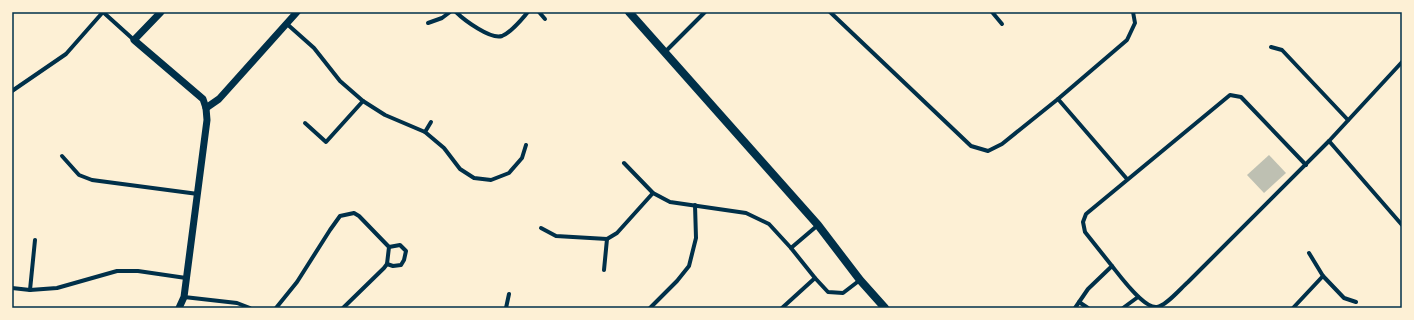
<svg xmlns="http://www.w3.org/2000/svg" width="1414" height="320" font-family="'Times New Roman',serif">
	<rect width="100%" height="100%" fill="#fdf0d5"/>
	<path fill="#bec0b2" d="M 1269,155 L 1286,173 L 1264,193 L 1247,175 Z"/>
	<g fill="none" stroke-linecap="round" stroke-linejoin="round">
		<g stroke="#003049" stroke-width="4">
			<path d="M 103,12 L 134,40"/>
			<path d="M 456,12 C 464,20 491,40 502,36 C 512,32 521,20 528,12"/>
			<path d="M 539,12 L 545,19"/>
			<path d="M 830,12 L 971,146 L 988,151 L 1002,144 L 1058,99 L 1127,40 L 1135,23 L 1133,12"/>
			<path d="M 992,12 L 1002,24"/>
			<path d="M 428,23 L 442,18 L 450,12"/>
			<path d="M 287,24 L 314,48 L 340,81 L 363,101 L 385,115 L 425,132 L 444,148 L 460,169 L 474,178 L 491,180 L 509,173 L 522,158 L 526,145"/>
			<path d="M 1271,47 L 1282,50 L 1348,120"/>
			<path d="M 665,52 L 705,12"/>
			<path d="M 12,91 L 66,54 L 103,12"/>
			<path d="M 1058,99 L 1127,179"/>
			<path d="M 305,123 L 326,142 L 363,101"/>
			<path d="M 425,132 L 431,122"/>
			<path d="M 1329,141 L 1402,225"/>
			<path d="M 62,156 L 79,175 L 92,180 L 198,194"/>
			<path d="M 624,163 L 653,193 L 670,202 L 746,213 L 769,224 L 791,248 L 815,278 L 828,292 L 843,293 L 860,280"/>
			<path d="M 541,228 L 556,236 L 607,239 L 617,233 L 653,193"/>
			<path d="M 791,248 L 818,225"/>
			<path d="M 1309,253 L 1323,276 L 1344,298 L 1356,302"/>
			<path d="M 387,264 L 393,266 L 401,265 L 404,260 L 406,251 L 400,245 L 389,247"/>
			<path d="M 1112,266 C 1120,276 1144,309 1157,307 C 1166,306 1181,288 1188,282 L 1329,141 L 1402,62"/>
			<path d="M 604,270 L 607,239"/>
			<path d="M 12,288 L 30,290 L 57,288 L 117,271 L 138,271 L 186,278"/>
			<path d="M 30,290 L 35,240"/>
			<path d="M 184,297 L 237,303 L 250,308"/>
			<path d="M 1079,302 L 1088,308"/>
			<path d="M 276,308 L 297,282 L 330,230 L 340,216 L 354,213 L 359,216 L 389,247 L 387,264 L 384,268 L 343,308"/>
			<path d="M 506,308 L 509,294"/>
			<path d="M 650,308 L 677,281 L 689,266 L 696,238 L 695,205"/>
			<path d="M 782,308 L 815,278"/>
			<path d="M 1075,308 L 1088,289 L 1112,266 L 1085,232 L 1083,222 L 1086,214 L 1230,95 L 1241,97 L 1306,165"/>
			<path d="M 1123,308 L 1138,297"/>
			<path d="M 1293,308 L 1323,276"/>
		</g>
		<g stroke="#003049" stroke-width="7">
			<path d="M 161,12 L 134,40 L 203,99 L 206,108 L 207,120 L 184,297 L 179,308"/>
			<path d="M 206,108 L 219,99 L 297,12"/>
		</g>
		<path stroke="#003049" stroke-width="8" d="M 629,12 L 818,225 L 860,280 L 885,308"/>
	</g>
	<rect width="1414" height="320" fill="none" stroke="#fdf0d5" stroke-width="26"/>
	<rect x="13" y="13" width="1388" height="294" fill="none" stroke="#003049" stroke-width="1.5"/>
</svg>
